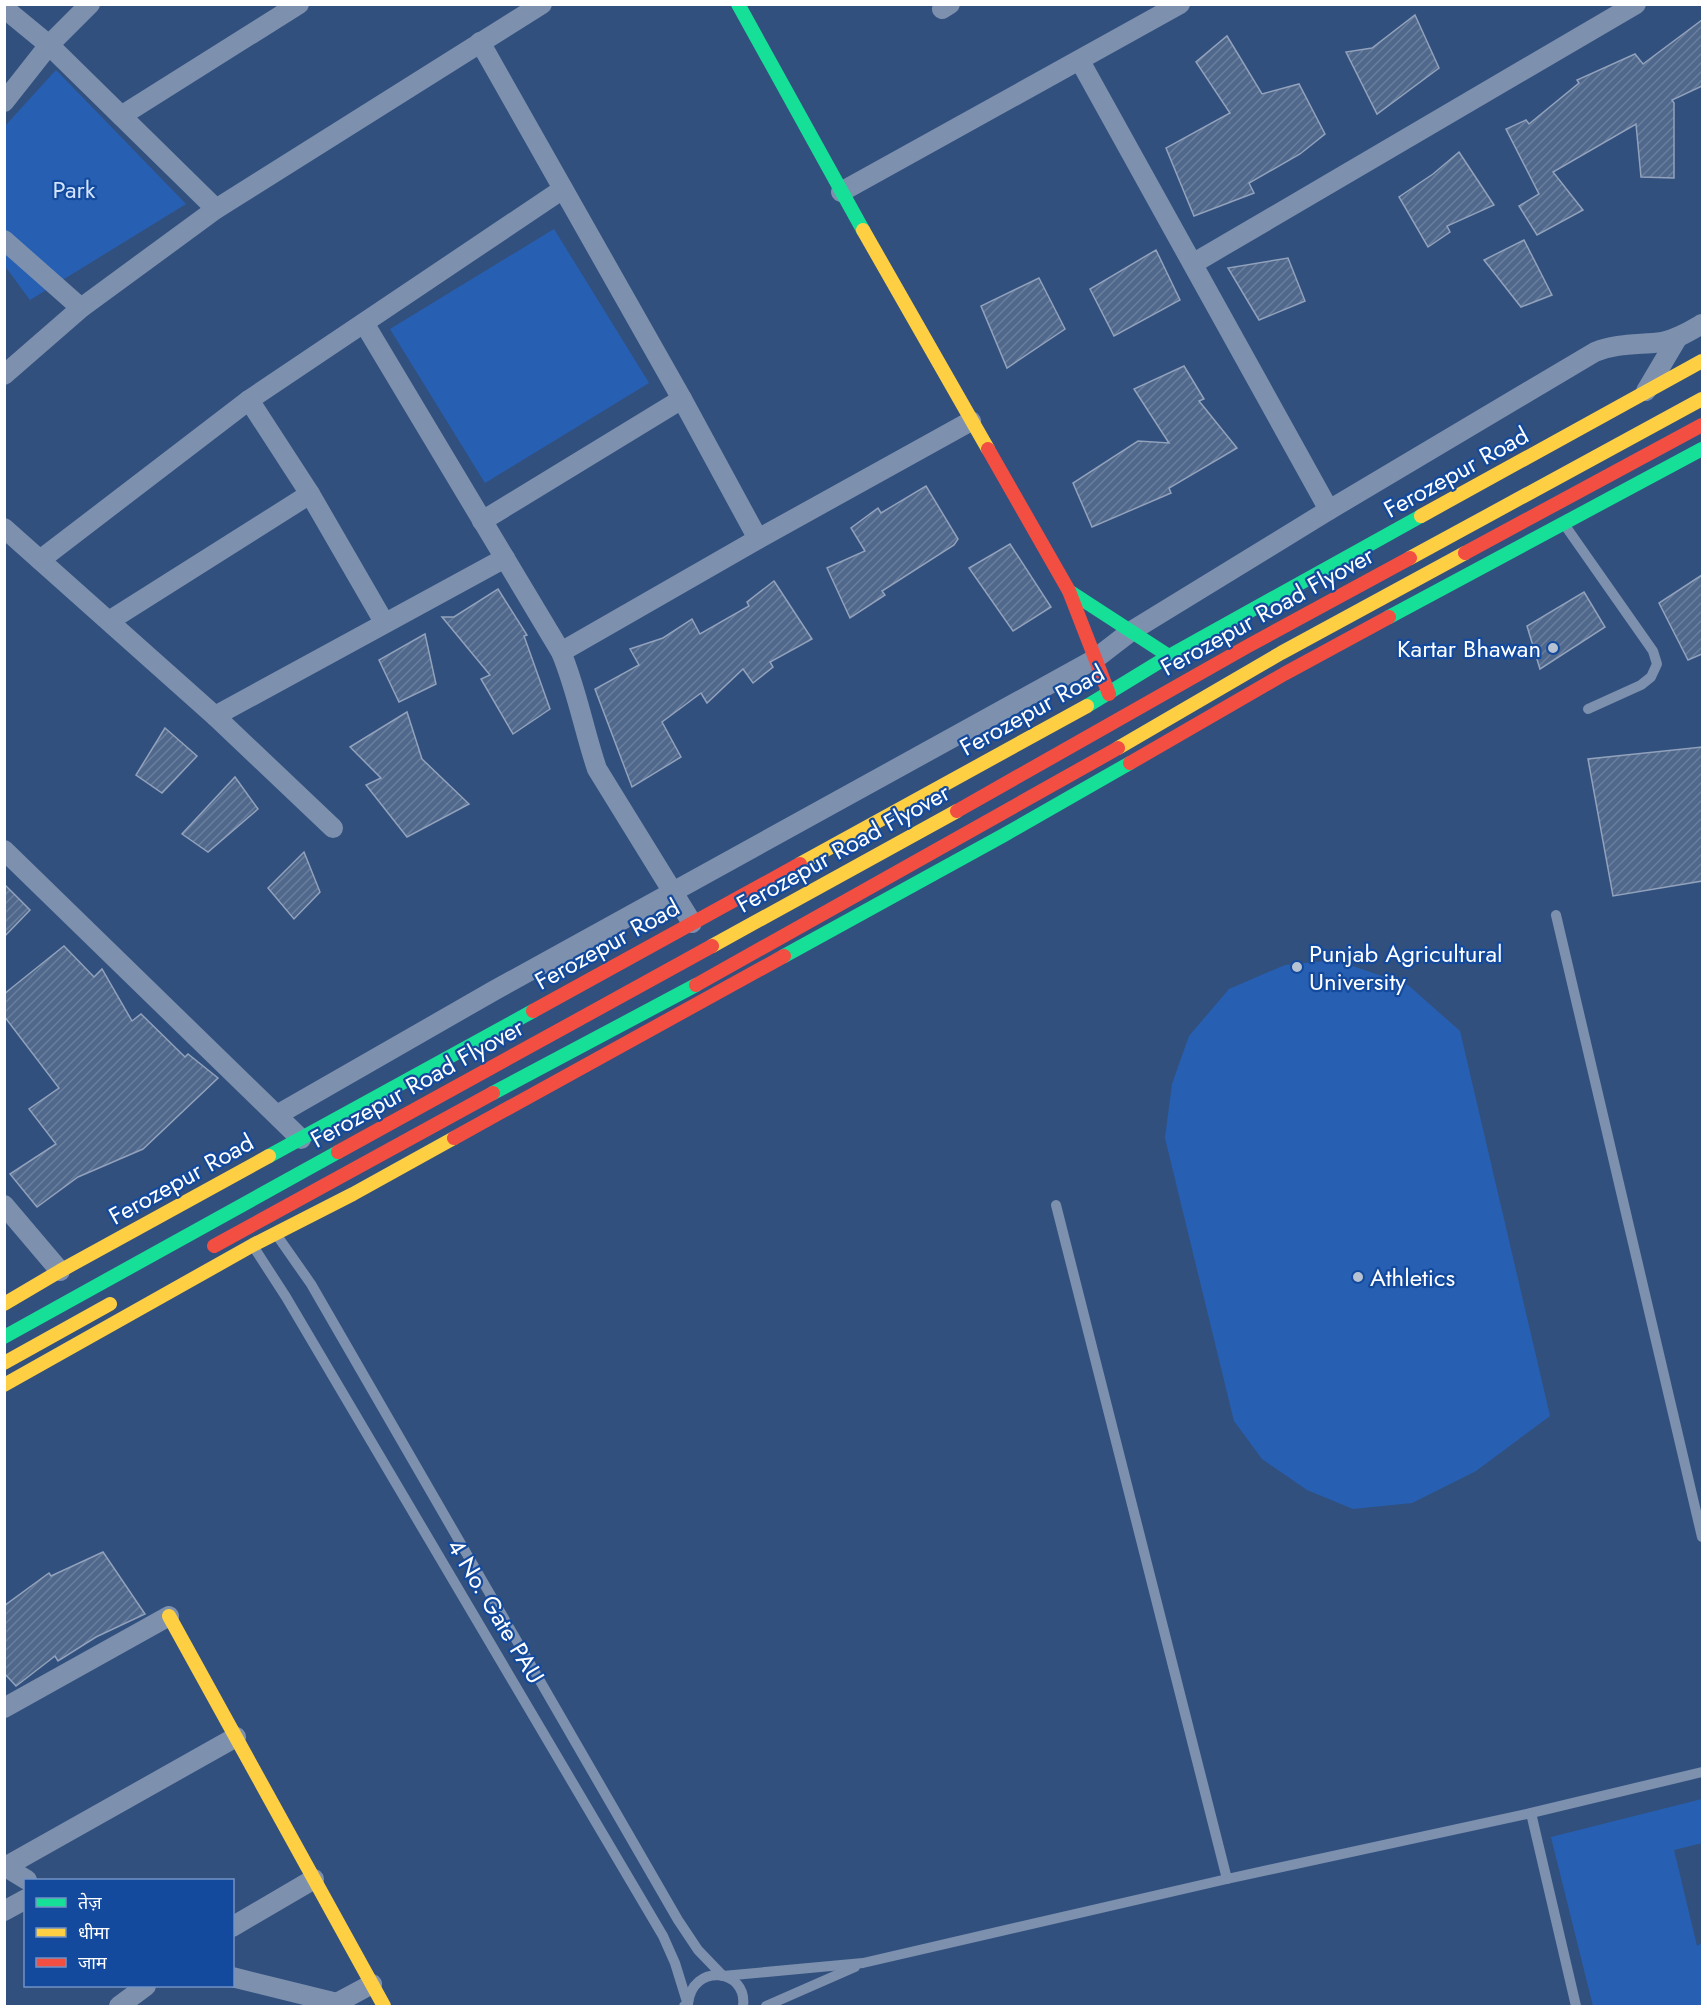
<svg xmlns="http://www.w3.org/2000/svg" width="1707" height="2011" font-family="Jost,'Noto Sans Devanagari',sans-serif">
	<defs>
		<pattern id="building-hatch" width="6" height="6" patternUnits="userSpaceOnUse" patternTransform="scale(1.5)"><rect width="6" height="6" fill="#50688c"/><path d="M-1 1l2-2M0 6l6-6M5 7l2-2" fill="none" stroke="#6a7f9d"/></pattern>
	</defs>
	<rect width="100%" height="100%" fill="#32507e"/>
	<g fill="#2760b3">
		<path d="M 56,70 L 186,204 L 30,300 L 5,266 L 5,126 Z"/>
		<path d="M 554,229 L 649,383 L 485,483 L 390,329 Z"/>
		<path d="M 1335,960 L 1408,985 L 1460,1031 L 1550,1416 L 1476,1471 L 1412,1503 L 1353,1509 L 1307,1490 L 1262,1459 L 1234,1421 L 1165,1138 L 1172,1084 L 1189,1036 L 1229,989 L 1285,965 Z"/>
		<path d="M 1702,1799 L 1702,1843 L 1674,1850 L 1697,1946 L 1702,1943 L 1702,2006 L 1593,2006 L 1551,1837 Z"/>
	</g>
	<g fill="url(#building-hatch)" stroke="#92a2bc" stroke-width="1.5">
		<path d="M 1415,15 L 1439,68 L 1377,114 L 1346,52 L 1372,48 Z"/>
		<path d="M 1702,20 L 1702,86 L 1672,100 L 1674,103 L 1674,178 L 1641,177 L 1636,124 L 1553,172 L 1583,210 L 1537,235 L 1519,206 L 1539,194 L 1506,129 L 1526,120 L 1529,124 L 1579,83 L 1577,80 L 1635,54 L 1643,64 Z"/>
		<path d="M 1227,36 L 1262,94 L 1299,84 L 1325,134 L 1300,154 L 1249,183 L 1254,193 L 1194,216 L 1166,148 L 1230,113 L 1196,62 Z"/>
		<path d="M 1459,152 L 1494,205 L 1447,226 L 1450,232 L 1428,247 L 1399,197 L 1433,174 Z"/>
		<path d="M 1524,240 L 1552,295 L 1521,307 L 1484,260 Z"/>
		<path d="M 1156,250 L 1180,300 L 1114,336 L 1090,289 Z"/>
		<path d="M 1288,258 L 1305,301 L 1259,320 L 1228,268 Z"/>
		<path d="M 1039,278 L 1065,329 L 1007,368 L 981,306 Z"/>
		<path d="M 1184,366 L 1204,399 L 1199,401 L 1237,448 L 1169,488 L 1171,493 L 1092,527 L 1073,483 L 1138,441 L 1169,443 L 1134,389 Z"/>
		<path d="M 926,486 L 958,539 L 954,545 L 882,591 L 885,595 L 850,618 L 827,568 L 865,551 L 851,528 L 878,508 L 881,513 Z"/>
		<path d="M 1010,544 L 1051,607 L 1013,631 L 969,568 Z"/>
		<path d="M 1702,575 L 1702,654 L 1688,660 L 1659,603 Z"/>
		<path d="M 774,581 L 812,639 L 770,662 L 773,667 L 753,683 L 743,669 L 707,703 L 701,693 L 662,722 L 681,757 L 632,787 L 595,689 L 639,665 L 630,649 L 663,638 L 692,619 L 700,634 L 749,606 L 747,602 Z"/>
		<path d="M 498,589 L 527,635 L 524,636 L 550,709 L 513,734 L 481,679 L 490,675 L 442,617 L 454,617 Z"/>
		<path d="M 1584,592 L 1605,627 L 1540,669 L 1527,626 Z"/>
		<path d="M 425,634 L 436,684 L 399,702 L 379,660 Z"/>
		<path d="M 407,712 L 422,759 L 469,804 L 407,837 L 366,785 L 381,778 L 350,747 Z"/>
		<path d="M 165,728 L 197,756 L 162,793 L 136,775 Z"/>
		<path d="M 1702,747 L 1702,881 L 1613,896 L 1588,759 Z"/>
		<path d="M 235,777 L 258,809 L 208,852 L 182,834 Z"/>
		<path d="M 304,852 L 320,892 L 294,919 L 268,888 Z"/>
		<path d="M 4,884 L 30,910 L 4,937 Z"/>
		<path d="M 64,946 L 94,977 L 102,969 L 132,1021 L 141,1014 L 185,1057 L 188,1054 L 218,1078 L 143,1149 L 78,1177 L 37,1207 L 10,1174 L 56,1144 L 29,1109 L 59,1088 L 4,1016 L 4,994 Z"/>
		<path d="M 103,1552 L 145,1614 L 96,1637 L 58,1661 L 55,1656 L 16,1686 L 4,1673 L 4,1606 L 49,1573 L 51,1576 Z"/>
	</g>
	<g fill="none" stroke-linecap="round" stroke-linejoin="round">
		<g stroke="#7d91af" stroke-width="10">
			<path d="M 1564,524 L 1653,651 L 1657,664 L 1651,677 L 1641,685 L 1588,709"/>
			<path d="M 1556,915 L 1702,1537"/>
			<path d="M 1056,1205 L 1227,1879"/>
			<path d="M 276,1234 L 311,1284 L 678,1920 L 698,1950 L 723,1976 L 863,1963 L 1227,1879 L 1531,1813 L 1702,1772"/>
			<path d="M 253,1246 L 286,1297 L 663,1936 L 675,1963 L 688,2005 L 684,2006"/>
			<path d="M 1531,1813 L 1576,2006"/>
			<path d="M 688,2004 C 692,1962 748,1969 743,2006"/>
			<path d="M 766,2006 L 855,1967"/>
		</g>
		<g stroke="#7d91af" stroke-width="20">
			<path d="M 4,8 L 49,45 L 216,209"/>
			<path d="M 942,9 L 950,4"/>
			<path d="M 480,42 L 682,399 L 758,539"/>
			<path d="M 1080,61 L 1329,510"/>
			<path d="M 4,102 L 49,45 L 90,4"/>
			<path d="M 121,116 L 299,4"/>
			<path d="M 841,192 L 1180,4"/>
			<path d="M 4,240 L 81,308"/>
			<path d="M 1194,263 L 1636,4"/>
			<path d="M 364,323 L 561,652 C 577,690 584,731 597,769 L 692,923"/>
			<path d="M 4,375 L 81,308 L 216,209 L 542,4"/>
			<path d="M 1646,391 L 1678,337"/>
			<path d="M 249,400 L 310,494 L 384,622"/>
			<path d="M 482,521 L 682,399"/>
			<path d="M 4,528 L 215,716 L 333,828"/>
			<path d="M 40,560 L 249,400 L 563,189"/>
			<path d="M 109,621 L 310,494"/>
			<path d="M 561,652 L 758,539 L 971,421"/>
			<path d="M 215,716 L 505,558"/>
			<path d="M 4,850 L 301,1139"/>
			<path d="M 277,1115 L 495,990 L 1095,659 L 1130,632 L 1329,510 L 1595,352 C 1617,343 1640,345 1662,342 C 1677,339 1690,331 1702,324"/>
			<path d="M 4,1205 L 60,1271"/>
			<path d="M 4,1708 L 169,1616"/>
			<path d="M 4,1866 L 27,1880"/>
			<path d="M 5,1867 L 236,1737"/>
			<path d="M 4,1911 L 26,1899"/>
			<path d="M 232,1927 L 314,1879"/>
			<path d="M 232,1977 L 337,2003"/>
			<path d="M 119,2006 L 146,1986"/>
			<path d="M 331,2006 L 372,1984"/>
		</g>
		<g stroke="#16e098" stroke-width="14">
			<path d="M 738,4 L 863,230"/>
			<path d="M 1069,591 L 1169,656"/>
			<path d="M 1389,617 L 1702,449"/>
			<path d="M 1087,706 L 1169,656 L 1421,516"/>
			<path d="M 784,956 L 1004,835 L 1130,763"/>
			<path d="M 493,1093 L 696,985"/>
			<path d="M 269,1156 L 533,1011"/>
			<path d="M 4,1337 L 338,1152"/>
		</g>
		<g stroke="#ffcf43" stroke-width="14">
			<path d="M 863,230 L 988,449"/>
			<path d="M 1421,516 L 1702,361"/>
			<path d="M 1410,558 L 1702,399"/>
			<path d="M 1118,748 L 1281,653 L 1465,553"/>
			<path d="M 800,864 L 1087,706"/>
			<path d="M 712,946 L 957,811"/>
			<path d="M 4,1304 L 60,1271 L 269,1156"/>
			<path d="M 4,1363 L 110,1304"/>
			<path d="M 4,1385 L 253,1245 L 353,1194 L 454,1138"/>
			<path d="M 169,1616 L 384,2006"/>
		</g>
		<g stroke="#f24e42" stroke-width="14">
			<path d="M 988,449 L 1069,591 L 1109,694"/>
			<path d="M 1465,553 L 1702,425"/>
			<path d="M 1130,763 L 1284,674 L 1389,617"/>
			<path d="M 957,811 L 1248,646 L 1410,558"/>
			<path d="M 696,985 L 1118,748"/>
			<path d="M 533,1011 L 800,864"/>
			<path d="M 454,1138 L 784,956"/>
			<path d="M 338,1152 L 712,946"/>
			<path d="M 214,1246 L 493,1093"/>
		</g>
	</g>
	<g fill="#b7c2d2" stroke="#134a9d" stroke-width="2">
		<circle cx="1553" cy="648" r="6"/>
		<circle cx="1297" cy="967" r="6"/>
		<circle cx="1358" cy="1277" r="6"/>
	</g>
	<g text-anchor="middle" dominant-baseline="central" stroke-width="4.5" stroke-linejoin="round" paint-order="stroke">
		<g font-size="24" fill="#d1e4fe" stroke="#134a9d">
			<text x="74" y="189">Park</text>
		</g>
		<g font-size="24" fill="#fff" stroke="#134a9d">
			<text transform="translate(1456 472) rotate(-29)">Ferozepur Road</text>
			<text transform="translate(1267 611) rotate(-29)">Ferozepur Road Flyover</text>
			<text transform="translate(1032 710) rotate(-29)">Ferozepur Road</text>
			<text transform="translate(843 848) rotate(-29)">Ferozepur Road Flyover</text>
			<text transform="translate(607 944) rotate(-29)">Ferozepur Road</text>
			<text transform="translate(417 1083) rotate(-29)">Ferozepur Road Flyover</text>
			<text transform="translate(181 1179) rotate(-29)">Ferozepur Road</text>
			<text transform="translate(496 1611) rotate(59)">4 No. Gate PAU</text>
		</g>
		<g font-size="24" fill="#fff" stroke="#134a9d" text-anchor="start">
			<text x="1541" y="648" text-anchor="end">Kartar Bhawan</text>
			<text x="1309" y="953">Punjab Agricultural<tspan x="1309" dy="28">University</tspan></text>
			<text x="1370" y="1277">Athletics</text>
		</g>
	</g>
	<rect width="1707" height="2011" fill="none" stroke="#ffffff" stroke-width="12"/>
	<rect x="24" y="1879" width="210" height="108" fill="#134a9d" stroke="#7192c4" stroke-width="1.5"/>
	<rect x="36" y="1898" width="30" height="9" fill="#16e098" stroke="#7192c4" stroke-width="1.5"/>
	<text x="78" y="1909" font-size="18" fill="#ffffff">तेज़</text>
	<rect x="36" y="1928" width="30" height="9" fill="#ffcf43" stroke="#7192c4" stroke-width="1.5"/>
	<text x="78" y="1939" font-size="18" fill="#ffffff">धीमा</text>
	<rect x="36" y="1958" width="30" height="9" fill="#f24e42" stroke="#7192c4" stroke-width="1.5"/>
	<text x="78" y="1969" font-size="18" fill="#ffffff">जाम</text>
</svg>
